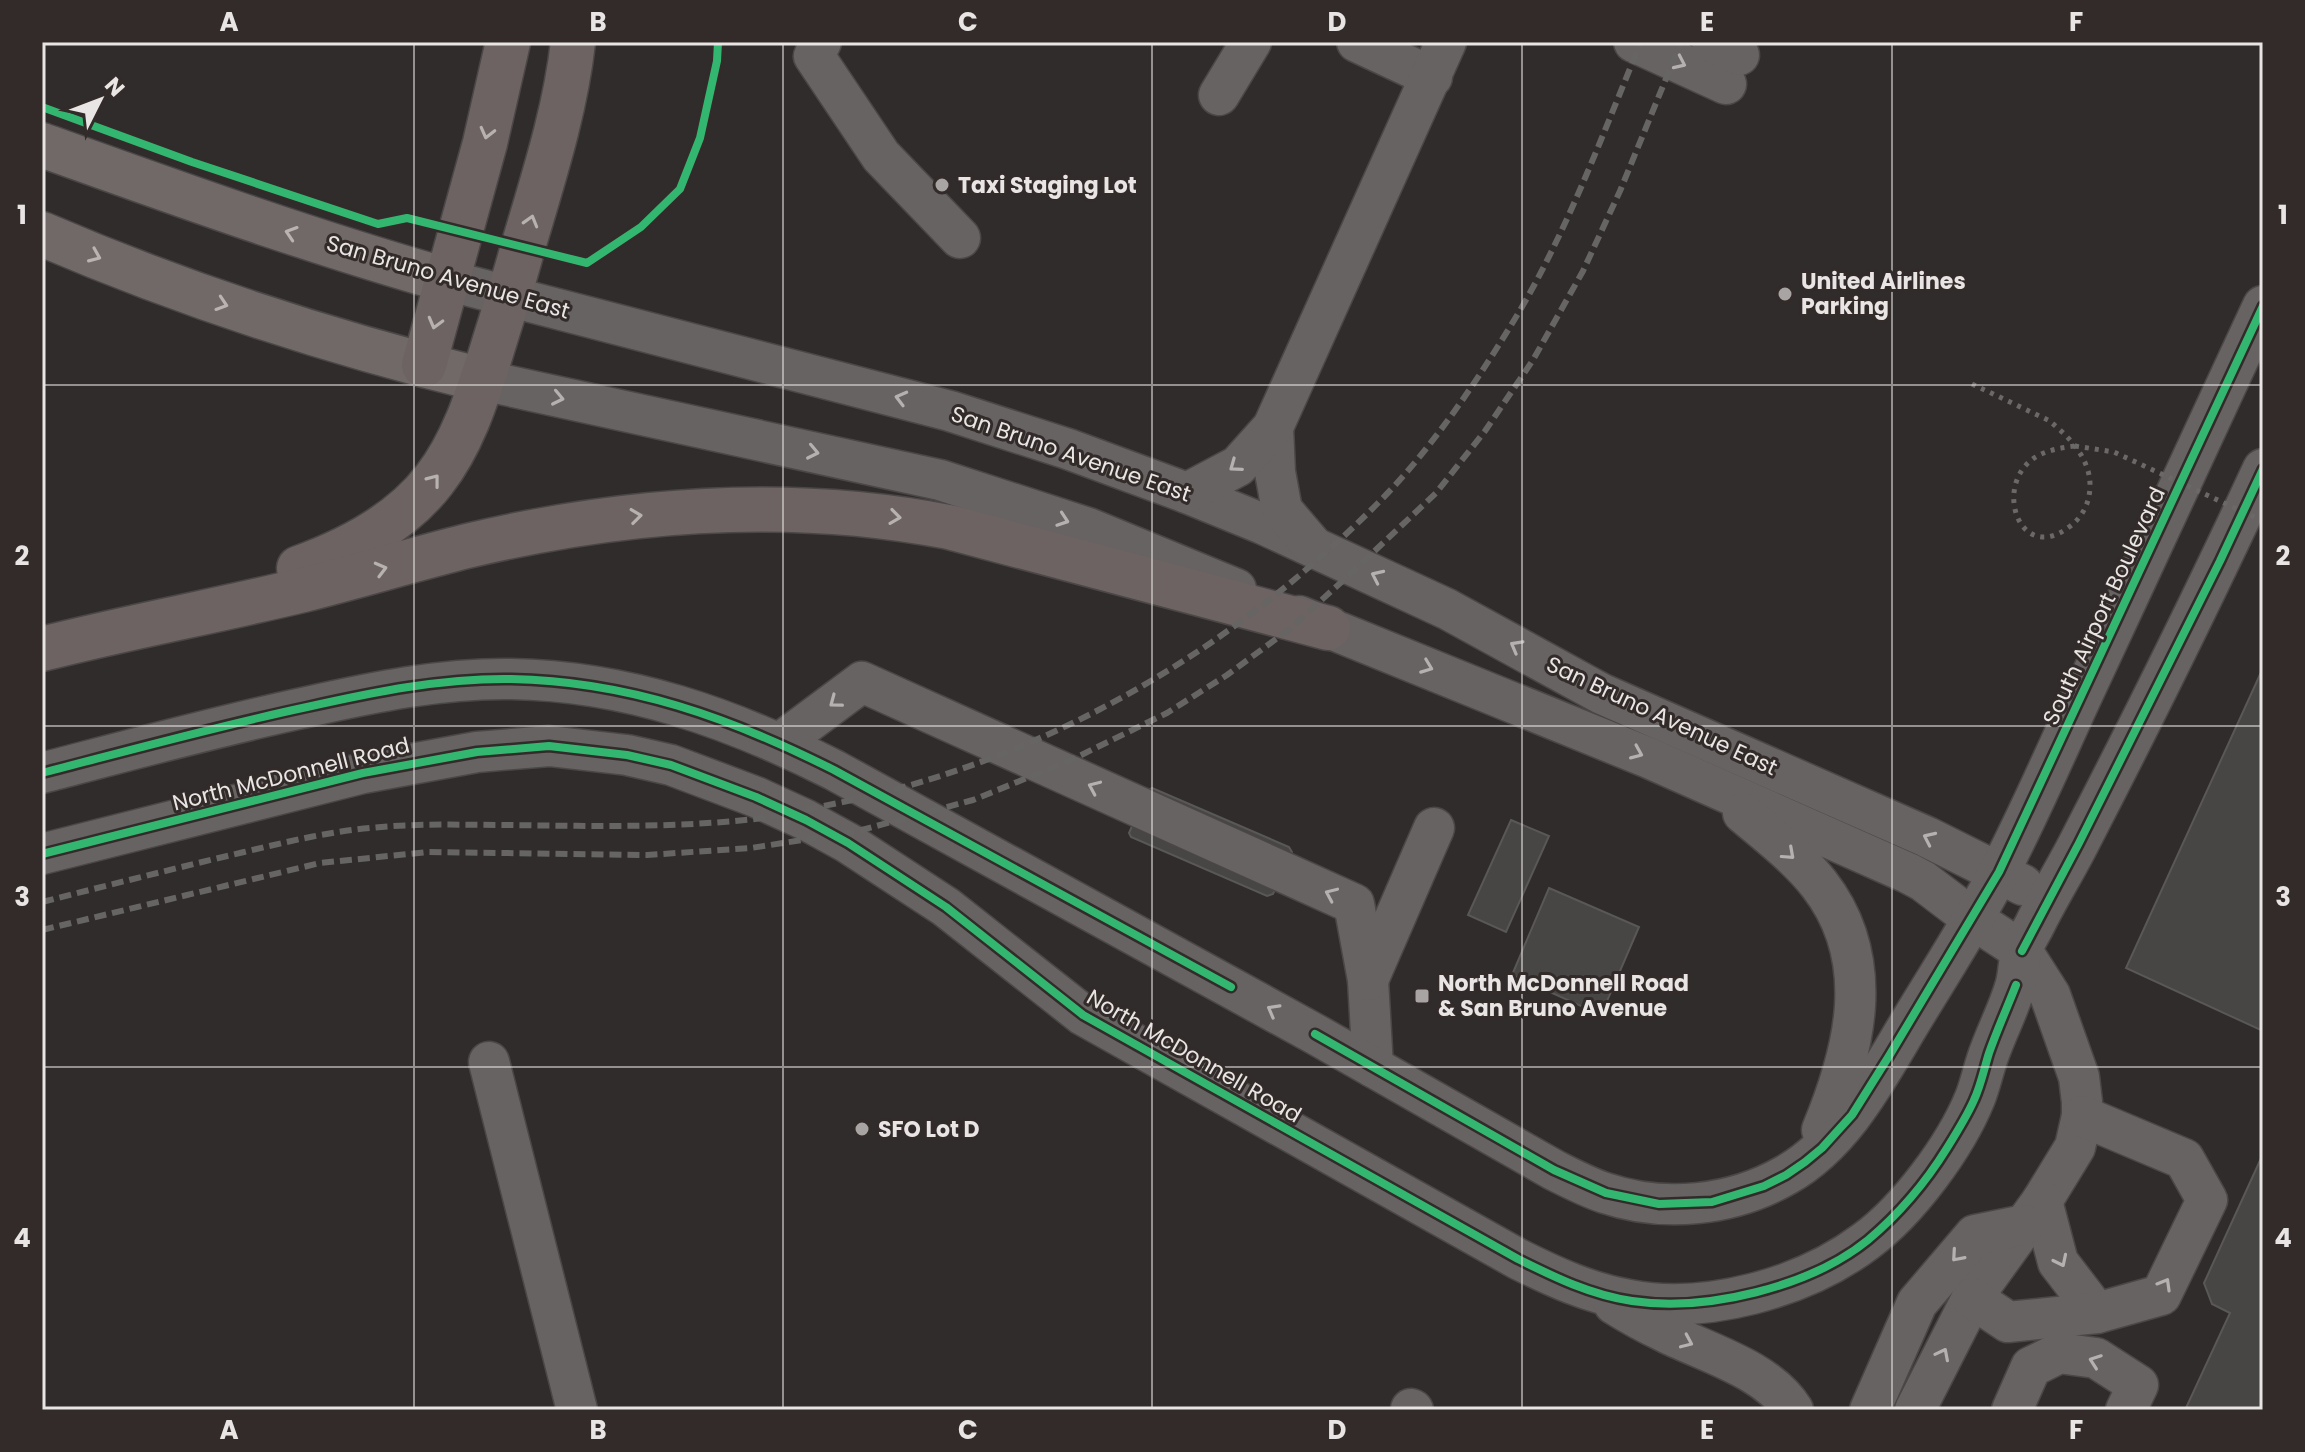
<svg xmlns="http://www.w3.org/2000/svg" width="2305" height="1452" font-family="Poppins,sans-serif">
	<rect width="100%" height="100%" fill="#302c2c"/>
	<g fill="#484545" stroke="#5a5757" stroke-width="2">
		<path d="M 2263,668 L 2263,1031 L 2126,968 Z"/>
		<path d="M 1152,788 L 1289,847 L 1292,852 L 1273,894 L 1267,896 L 1131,837 L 1129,833 L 1148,790 Z"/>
		<path d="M 1511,820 L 1549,836 L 1506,932 L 1468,915 Z"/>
		<path d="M 1549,888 L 1639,927 L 1601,1015 L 1512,975 Z"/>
		<path d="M 2263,1154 L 2263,1410 L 2185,1410 L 2230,1313 L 2212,1304 L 2204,1283 Z"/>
	</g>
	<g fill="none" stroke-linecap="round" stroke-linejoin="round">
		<g stroke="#4a4746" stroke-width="43">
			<g id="minor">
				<path d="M 821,42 L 814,56 L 881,156 L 960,238"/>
				<path d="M 1357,42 L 1432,77"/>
				<path d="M 1634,42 L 1726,84"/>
				<path d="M 1712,42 L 1739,55"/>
				<path d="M 1219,95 L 1251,42"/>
				<path d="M 446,280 L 950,411 L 1068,449 L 1187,493 L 1263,524 L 1447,609 L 1602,694 L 1927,837 L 2023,885"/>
				<path d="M 482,380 L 940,480 L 1088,528 L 1236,589"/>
				<path d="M 1273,427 L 1275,472 L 1282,510 L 1311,544"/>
				<path d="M 1187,493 L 1238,466 L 1273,427 L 1446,42"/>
				<path d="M 1299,616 L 1649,758 L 1908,873 L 1923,881 L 1973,919 L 2022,951 L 2050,995 L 2079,1077 L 2082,1102 L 2082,1116 L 2075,1147 L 2042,1201 L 1972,1298 L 1915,1410"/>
				<path d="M 780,743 L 862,682 L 1354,904 L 1368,980 L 1373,1067"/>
				<path d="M 42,773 C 130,750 218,726 307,707 C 374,692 442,678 511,679 C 628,681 731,718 834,770 L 1315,1034 L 1554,1170 C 1570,1178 1587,1187 1605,1193 C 1664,1213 1732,1206 1786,1175 C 1848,1140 1881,1069 1917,1011 C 1945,965 1974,920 1999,872 C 2031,811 2058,747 2087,685 C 2146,559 2204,433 2263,306"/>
				<path d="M 1743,813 C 1769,835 1798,857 1819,884 C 1878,960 1855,1050 1822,1130"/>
				<path d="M 42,854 L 363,773 L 477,752 L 549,746 L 627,755 L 671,765 L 756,797 L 806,820 L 848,843 L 946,907 L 1083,1015 L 1518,1259 C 1554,1277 1589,1293 1629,1300 C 1705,1315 1804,1288 1866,1241 C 1908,1210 1955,1147 1975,1098 C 1981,1083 1984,1066 1990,1051 C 1998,1029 2009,1008 2015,987 C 2019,975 2018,961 2022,950 C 2025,940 2032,931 2036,922 C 2050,894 2067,867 2081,839 C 2144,717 2205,594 2263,469"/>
				<path d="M 1368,980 L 1434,828"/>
				<path d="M 489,1062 L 577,1410"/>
				<path d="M 2042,1201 L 2058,1262 L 2097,1313"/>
				<path d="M 1972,1298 L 2008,1322 L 2097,1313 L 2161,1295 L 2207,1200 L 2184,1159 L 2082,1116"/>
				<path d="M 1614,1304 C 1630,1314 1646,1323 1663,1331 C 1704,1352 1768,1369 1793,1410"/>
				<path d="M 1411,1409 L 1413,1410"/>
				<path d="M 1870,1410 L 1917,1303 L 1975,1235 L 2024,1225"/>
				<path d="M 2012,1410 L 2031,1367 L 2059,1353 L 2096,1358 L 2138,1385 L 2126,1410"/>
			</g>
		</g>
		<g stroke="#4a4746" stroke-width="47">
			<g id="major">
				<path d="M 42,145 C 176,193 309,241 446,280"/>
				<path d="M 42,234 C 184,295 332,343 482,380"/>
			</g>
		</g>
		<g stroke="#4a4746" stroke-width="47">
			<g id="highway">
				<path d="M 424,365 L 485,143 L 508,42"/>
				<path d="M 299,568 C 349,550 401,523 434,480 C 463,443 477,397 491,353 C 501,320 512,287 521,254 C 541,185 565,114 573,42"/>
				<path d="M 42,649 C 128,627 216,611 303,590 C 358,576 412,560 467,546 C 626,508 788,496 949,527 L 1328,628"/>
			</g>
		</g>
		<path stroke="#6b6868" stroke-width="5" stroke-dasharray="4 6" stroke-linecap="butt" d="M 1972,384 L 2048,420 C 2068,435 2090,458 2090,485 C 2090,502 2083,517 2069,527 C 2022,563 1995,493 2029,462 C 2041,451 2059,448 2075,446"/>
		<use href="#minor" stroke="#676363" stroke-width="40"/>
		<use href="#major" stroke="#716868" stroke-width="44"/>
		<use href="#highway" stroke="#6c6362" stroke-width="44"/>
		<g stroke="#676564" stroke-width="6" stroke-dasharray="12 6" stroke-linecap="butt">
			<path d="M 42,902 C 109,885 176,868 244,852 C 286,842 327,832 370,828 C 416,823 462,825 508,825 C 587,826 666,828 745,820 C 768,818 791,813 813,808 C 1031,768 1223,659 1378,503 C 1432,449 1480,377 1519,312 C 1569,227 1603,133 1641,42"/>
			<path d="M 42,930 L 320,863 L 428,852 L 647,855 L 751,848 L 854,832 L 973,800 L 1071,760 L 1167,713 L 1227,675 L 1287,631 L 1346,578 L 1436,493 L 1485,431 L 1533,360 L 1583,271 L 1620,191 L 1681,42"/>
		</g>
		<path stroke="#6b6868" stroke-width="5" stroke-dasharray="4 6" stroke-linecap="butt" d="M 2075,446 L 2114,452 L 2263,521"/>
		<g stroke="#322b2a" stroke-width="13">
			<g id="cycleway">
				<path d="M 42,107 L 192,162 L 378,224 L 407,218 L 587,263 L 641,227 L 680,189 L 700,138 L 717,61 L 718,42"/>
				<path d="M 42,773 C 130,750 218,726 307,707 C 374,692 442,678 511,679 C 628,681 731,718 834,770 L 1231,987"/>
				<path d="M 42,854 L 363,773 L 477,752 L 549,746 L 627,755 L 671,765 L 756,797 L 806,820 L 848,843 L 946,907 L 1083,1015 L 1518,1259 C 1554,1277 1591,1295 1632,1301 C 1706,1312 1810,1287 1868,1240 C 1899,1214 1926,1182 1947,1148 C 1957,1132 1967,1116 1974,1100 C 1981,1085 1984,1069 1989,1053 C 1997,1030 2007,1008 2016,985"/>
				<path d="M 2022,951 L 2079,843 L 2220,561 L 2263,469"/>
				<path d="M 1315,1034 L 1554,1170 L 1606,1193 L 1659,1204 L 1712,1202 L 1764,1186 L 1786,1175 L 1805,1162 L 1822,1148 L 1852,1115 L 1889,1056 L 1999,872 L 2263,306"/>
			</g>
		</g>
		<use href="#cycleway" stroke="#33b770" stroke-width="8"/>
	</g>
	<defs><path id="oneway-chevron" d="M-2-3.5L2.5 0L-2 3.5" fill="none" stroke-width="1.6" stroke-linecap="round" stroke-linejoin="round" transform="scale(2)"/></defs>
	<g stroke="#b5b1b0">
		<use href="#oneway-chevron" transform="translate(1680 63) rotate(25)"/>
		<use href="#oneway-chevron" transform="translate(558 398) rotate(12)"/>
		<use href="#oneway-chevron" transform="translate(901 398) rotate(-165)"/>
		<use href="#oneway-chevron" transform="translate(813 452) rotate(12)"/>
		<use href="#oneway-chevron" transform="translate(1235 466) rotate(144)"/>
		<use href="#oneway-chevron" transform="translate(1063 520) rotate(19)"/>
		<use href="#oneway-chevron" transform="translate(1377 576) rotate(-155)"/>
		<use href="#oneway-chevron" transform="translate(1516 646) rotate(-151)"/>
		<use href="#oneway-chevron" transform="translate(1427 667) rotate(21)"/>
		<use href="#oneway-chevron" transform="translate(835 702) rotate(143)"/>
		<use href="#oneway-chevron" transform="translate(1637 753) rotate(23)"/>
		<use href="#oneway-chevron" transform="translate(1094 787) rotate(-156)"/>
		<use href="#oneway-chevron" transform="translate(1929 838) rotate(-155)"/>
		<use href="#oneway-chevron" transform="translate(1789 854) rotate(42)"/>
		<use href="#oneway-chevron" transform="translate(1331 894) rotate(-156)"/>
		<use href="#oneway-chevron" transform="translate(1273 1010) rotate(-151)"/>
		<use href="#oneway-chevron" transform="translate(1957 1256) rotate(131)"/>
		<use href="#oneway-chevron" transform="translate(2061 1261) rotate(64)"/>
		<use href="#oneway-chevron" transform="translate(2165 1284) rotate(-60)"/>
		<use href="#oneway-chevron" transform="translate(1687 1342) rotate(24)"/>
		<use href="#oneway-chevron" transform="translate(1943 1354) rotate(-63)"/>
		<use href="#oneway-chevron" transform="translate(2095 1361) rotate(-160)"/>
	</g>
	<g stroke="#b7b1b0">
		<use href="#oneway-chevron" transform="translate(487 133) rotate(104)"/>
		<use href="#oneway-chevron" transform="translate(531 221) rotate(-74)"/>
		<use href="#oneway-chevron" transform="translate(435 323) rotate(105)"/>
		<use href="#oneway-chevron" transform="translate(434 480) rotate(-52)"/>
		<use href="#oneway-chevron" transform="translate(636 516) rotate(-7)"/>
		<use href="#oneway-chevron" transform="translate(895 517) rotate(8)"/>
		<use href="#oneway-chevron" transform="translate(381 569) rotate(-15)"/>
	</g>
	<g stroke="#b9b3b2">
		<use href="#oneway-chevron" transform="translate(291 233) rotate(-162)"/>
		<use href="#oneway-chevron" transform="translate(95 256) rotate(23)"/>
		<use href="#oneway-chevron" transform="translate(222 304) rotate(18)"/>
	</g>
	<path fill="none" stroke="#e9e5e4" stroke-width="2" stroke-opacity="0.55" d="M 414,42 L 414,1410M 783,42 L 783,1410M 1152,42 L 1152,1410M 1522,42 L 1522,1410M 1892,42 L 1892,1410M 42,385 L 2263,385M 42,726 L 2263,726M 42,1067 L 2263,1067"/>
	<g fill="#a8a4a4" stroke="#322b2a" stroke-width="3">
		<circle cx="942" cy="185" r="8"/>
		<circle cx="1785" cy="294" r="8"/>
		<rect x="1414" y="988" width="16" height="16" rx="4"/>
		<circle cx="862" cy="1129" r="8"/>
	</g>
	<g text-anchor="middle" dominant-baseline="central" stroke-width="6" stroke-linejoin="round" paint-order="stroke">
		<g font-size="22" font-weight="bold" fill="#e9e5e4" stroke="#322b2a" text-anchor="start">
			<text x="958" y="185">Taxi Staging Lot</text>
			<text x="1801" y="281">United Airlines<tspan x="1801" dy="25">Parking</tspan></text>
			<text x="1438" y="983">North McDonnell Road<tspan x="1438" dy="25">&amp; San Bruno Avenue</tspan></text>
			<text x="878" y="1129">SFO Lot D</text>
		</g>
		<g font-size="22" fill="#e9e5e4" stroke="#322b2a">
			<text transform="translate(448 277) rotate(16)">San Bruno Avenue East</text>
			<text transform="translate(1071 454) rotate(19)">San Bruno Avenue East</text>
			<text transform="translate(2104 606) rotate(-65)">South Airport Boulevard</text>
			<text transform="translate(1662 716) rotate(25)">San Bruno Avenue East</text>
			<text transform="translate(291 774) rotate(-14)">North McDonnell Road</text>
			<text transform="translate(1194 1056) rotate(30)">North McDonnell Road</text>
		</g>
	</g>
	<rect width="2305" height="1452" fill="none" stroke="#322b2a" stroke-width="88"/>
	<g transform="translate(100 100) rotate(48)" stroke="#322b2a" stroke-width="6" paint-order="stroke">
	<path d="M0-6L14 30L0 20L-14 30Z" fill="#e9e5e4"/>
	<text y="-12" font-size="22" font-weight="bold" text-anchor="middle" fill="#e9e5e4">N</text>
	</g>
	<rect x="44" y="44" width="2217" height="1364" fill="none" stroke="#e9e5e4" stroke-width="3"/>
	<g font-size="26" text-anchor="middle" font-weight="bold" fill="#e9e5e4">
		<text x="229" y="31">A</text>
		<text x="598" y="31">B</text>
		<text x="968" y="31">C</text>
		<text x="1337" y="31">D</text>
		<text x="1707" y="31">E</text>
		<text x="2076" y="31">F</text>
		<text x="22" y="224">1</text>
		<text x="2283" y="224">1</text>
		<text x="22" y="565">2</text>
		<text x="2283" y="565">2</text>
		<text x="22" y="906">3</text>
		<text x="2283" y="906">3</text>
		<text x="22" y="1247">4</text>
		<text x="2283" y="1247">4</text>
		<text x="229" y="1439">A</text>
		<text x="598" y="1439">B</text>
		<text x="968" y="1439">C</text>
		<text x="1337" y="1439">D</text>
		<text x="1707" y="1439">E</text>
		<text x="2076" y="1439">F</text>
	</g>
</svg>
